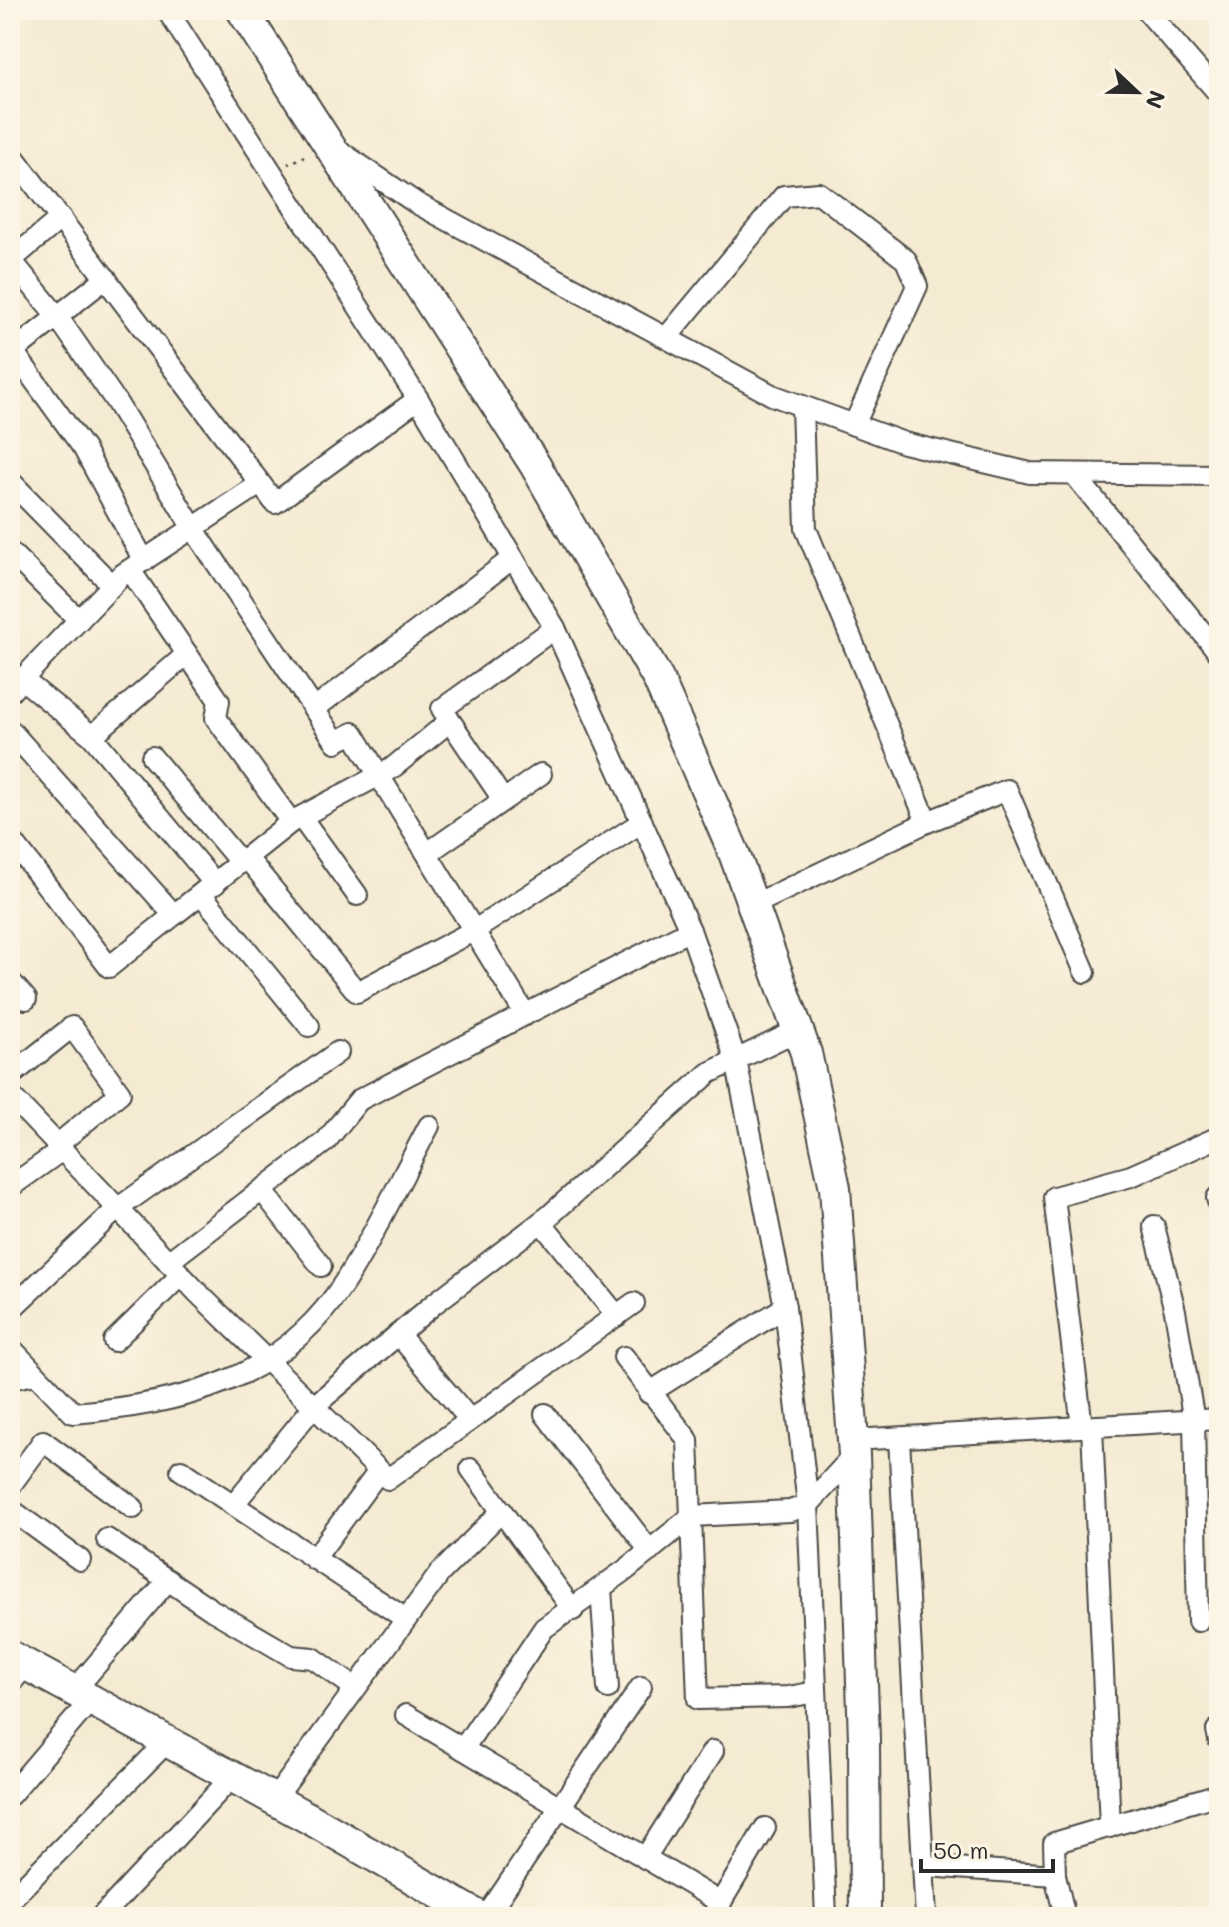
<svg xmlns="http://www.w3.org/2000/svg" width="1229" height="1927" font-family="Mali,sans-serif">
	<rect width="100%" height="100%" fill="#fcf5e5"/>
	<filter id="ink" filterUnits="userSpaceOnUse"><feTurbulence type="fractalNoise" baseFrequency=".0125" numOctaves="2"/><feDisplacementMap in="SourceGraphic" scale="16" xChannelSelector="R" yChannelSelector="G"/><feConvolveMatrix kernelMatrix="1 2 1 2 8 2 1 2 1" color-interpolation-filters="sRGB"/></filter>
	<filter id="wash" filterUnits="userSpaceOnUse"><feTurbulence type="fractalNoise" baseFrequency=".006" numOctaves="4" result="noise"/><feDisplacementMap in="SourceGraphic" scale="32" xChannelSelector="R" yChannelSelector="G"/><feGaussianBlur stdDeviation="1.8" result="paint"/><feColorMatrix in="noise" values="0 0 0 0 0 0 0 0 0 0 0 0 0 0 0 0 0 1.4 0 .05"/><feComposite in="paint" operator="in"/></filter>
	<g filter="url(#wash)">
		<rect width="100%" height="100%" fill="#f5ead2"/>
	</g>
	<g filter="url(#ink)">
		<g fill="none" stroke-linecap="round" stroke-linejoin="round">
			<g stroke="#494844" stroke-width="24">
				<g id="street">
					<path d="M 167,10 L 418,399 L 555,628 L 690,930 L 736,1060 L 785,1307 L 808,1505 L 826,1917"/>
					<path d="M 1146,10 L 1219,94"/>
					<path d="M 339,151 L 416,203 L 772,395 L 904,443 L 1030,473 L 1219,475"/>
					<path d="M 10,152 L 275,503 L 418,399"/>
					<path d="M 11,260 L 57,316 L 115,400 L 193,528 L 336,742 L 353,733 L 525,1014"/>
					<path d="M 10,261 L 61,218"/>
					<path d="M 667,337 L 784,196 L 819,193 L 906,260 L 917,286 L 854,425"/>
					<path d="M 13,351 L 84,449 L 144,561"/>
					<path d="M 10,354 L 106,278"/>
					<path d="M 1074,474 L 1219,653"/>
					<path d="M 10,481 L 112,585"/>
					<path d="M 10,552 L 79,620"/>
					<path d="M 130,570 L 219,701 L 216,718 L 291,822"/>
					<path d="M 22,679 L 92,736 L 215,884"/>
					<path d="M 10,692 L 123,574 L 260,484"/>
					<path d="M 314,709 L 513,558"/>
					<path d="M 10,730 L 174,915 L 291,822 L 391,769 L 450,721"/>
					<path d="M 92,736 L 187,654"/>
					<path d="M 152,757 L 241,863"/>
					<path d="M 502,798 L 442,709 L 555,628"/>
					<path d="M 301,817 L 357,895"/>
					<path d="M 927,822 L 1007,790 L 1085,972"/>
					<path d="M 10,838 L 109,967 L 174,915"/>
					<path d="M 429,852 L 541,774"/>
					<path d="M 247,858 L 357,992 L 475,930 L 642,822"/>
					<path d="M 202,895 L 309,1026"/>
					<path d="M 753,905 L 927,822 L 806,529 L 802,406"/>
					<path d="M 10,981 L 26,999"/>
					<path d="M 10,1076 L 72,1027 L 120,1093 L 57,1145"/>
					<path d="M 10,1095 L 198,1293 L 388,1479 L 634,1303"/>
					<path d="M 10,1187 L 62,1150"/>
					<path d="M 262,1190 L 321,1266"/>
					<path d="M 1217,1198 L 1219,1205"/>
					<path d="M 541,1222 L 617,1316"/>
					<path d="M 1154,1226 L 1175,1311 L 1194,1421 L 1198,1621"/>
					<path d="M 168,1262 L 326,1141 L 359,1100 L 690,930"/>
					<path d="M 10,1310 L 117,1209 L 338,1052"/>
					<path d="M 398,1334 L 470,1420"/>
					<path d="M 114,1341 L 181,1275"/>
					<path d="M 10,1347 L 73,1413 C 181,1404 281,1381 344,1283 C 376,1233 401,1178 429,1126"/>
					<path d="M 624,1357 L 688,1440 L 698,1699 L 788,1697 L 816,1692"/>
					<path d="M 10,1379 L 35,1374"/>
					<path d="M 649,1393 L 785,1307"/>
					<path d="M 545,1414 L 650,1551"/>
					<path d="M 899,1439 L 926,1917"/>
					<path d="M 853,1440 L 1219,1419"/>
					<path d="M 471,1469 L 573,1610"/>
					<path d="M 181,1470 L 406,1619"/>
					<path d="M 10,1486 L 43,1441 L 133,1508"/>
					<path d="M 233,1505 L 314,1406 L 435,1303 L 549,1216 L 709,1073 L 798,1030"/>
					<path d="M 10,1509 L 80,1560"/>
					<path d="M 107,1539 L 212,1610 L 291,1656 L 313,1658 L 355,1688"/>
					<path d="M 314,1559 L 379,1471"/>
					<path d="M 601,1589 L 608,1688"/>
					<path d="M 10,1684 L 26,1665"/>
					<path d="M 74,1691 L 168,1580"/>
					<path d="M 406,1715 L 721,1903"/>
					<path d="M 1217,1730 L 1219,1740"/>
					<path d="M 463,1749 L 544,1628 L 627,1569 L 692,1516 L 790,1511 L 808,1505 L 854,1455"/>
					<path d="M 10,1795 L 91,1700"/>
					<path d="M 274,1800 L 440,1573 L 502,1511"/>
					<path d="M 1110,1827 L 1092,1427 L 1082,1427 L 1054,1197 L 1131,1176 L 1219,1137"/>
					<path d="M 645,1858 L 713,1751"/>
					<path d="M 926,1866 L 1055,1875"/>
					<path d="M 10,1900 L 167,1742"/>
					<path d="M 101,1917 L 232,1777"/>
					<path d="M 486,1917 L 641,1687"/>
					<path d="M 712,1917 L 765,1828"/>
					<path d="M 1065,1917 L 1055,1875 L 1054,1843 L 1219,1794"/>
				</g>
			</g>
			<g stroke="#494844" stroke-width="34">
				<g id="secondary">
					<path d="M 242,10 L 535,465 L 658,679 L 734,853 L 806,1053 L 835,1188 L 854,1455 L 864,1739 L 865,1917"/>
					<path d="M 10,1656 L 312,1820 L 480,1917"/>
				</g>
			</g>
			<path stroke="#494844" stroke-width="3" stroke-dasharray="2 6" stroke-linecap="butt" d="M 288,164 L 307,155"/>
			<use href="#street" stroke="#fff" stroke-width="20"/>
			<use href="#secondary" stroke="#fff" stroke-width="30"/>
		</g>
	</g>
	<rect width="1229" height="1927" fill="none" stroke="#fcf5e5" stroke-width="40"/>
	<g transform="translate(1137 92) rotate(112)" stroke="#fcf5e5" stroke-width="6" paint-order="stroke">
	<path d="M0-6L14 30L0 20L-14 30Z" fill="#2b2b2b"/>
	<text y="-12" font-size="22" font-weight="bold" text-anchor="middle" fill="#2b2b2b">N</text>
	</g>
	<path d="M921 1859v12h132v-12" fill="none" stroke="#2b2b2b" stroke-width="4"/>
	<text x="933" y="1859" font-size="24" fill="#2b2b2b" stroke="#fcf5e5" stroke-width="6" paint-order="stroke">50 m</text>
</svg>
